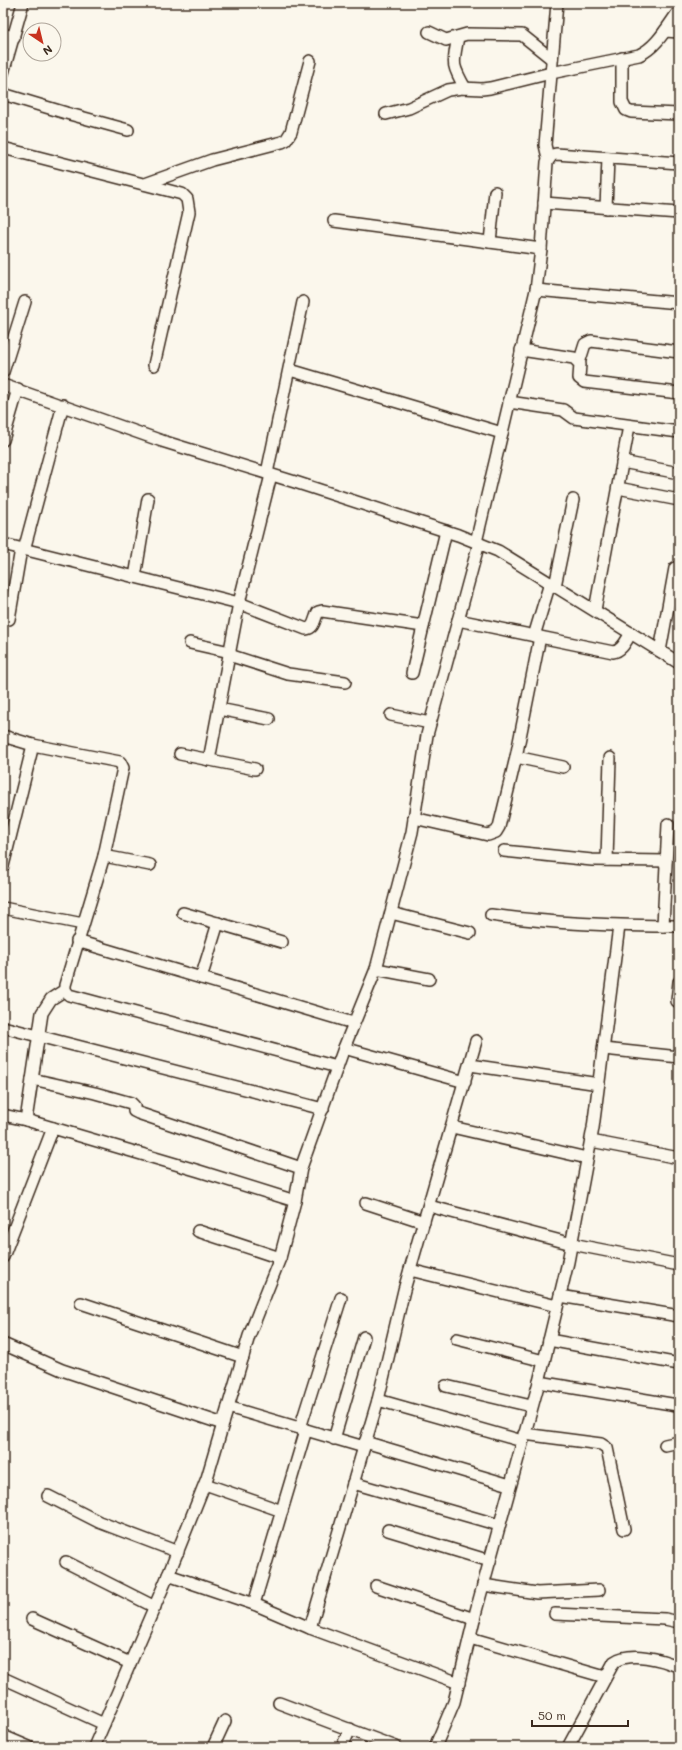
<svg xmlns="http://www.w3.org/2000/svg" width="682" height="1750" font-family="Mali,sans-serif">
	<rect width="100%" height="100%" fill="#fbf7ec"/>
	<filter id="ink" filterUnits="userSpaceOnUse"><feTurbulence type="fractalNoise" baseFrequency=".025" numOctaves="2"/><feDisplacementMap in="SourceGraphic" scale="8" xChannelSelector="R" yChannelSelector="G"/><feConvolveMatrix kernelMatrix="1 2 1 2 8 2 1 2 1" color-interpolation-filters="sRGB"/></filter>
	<g filter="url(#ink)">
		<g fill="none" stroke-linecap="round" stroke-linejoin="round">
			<g stroke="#3b2a1e" stroke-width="14">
				<g id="minor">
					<path d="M 665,31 L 679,32"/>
					<path d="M 429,32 L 446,40 L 467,34 L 522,35 L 552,59"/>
					<path d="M 3,34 L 14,38"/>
					<path d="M 458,37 C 453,64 451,63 465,88"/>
					<path d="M 622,58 L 622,102 L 626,110 L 631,112 L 679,114"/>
					<path d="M 3,73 L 23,3"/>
					<path d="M 3,94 L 66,113 L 128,130"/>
					<path d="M 386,114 L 409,108 L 448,90 L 462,88 L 482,89 L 490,88 L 551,73 L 639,55 C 657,47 667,27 679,11"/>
					<path d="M 3,148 L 182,194 L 187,199 L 189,212 L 154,365"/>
					<path d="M 548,158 L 545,145 L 557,3"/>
					<path d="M 145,184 L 212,160 L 282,142 L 286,140 L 291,132 L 310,61"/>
					<path d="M 544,203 L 679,213"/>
					<path d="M 606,208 L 608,158"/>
					<path d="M 334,221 L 541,249"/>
					<path d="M 490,242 L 495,192"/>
					<path d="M 536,290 L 679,303"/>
					<path d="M 521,350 L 574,358 L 580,364 L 579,378 L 584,382 L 679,393"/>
					<path d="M 579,363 L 585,344 L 591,341 L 679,352"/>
					<path d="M 290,370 L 502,433"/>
					<path d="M 3,372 L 25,302"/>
					<path d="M 3,385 L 162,441 L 295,482 L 458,535 L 498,551 L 679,663"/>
					<path d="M 509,402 L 563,410 L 574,418 L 679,432"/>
					<path d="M 3,440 L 18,389"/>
					<path d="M 622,462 L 679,473"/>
					<path d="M 267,473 L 303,302"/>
					<path d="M 618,488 L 679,500"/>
					<path d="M 476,542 L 536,290 L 541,249 L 547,162 L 552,155 L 556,154 L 679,163"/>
					<path d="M 3,544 L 239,603 L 306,629 C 315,628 314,619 318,612 L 322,611 L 423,626"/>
					<path d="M 24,550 L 63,405"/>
					<path d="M 135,577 L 148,499"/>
					<path d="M 555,586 L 573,500"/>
					<path d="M 595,610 L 629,426"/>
					<path d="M 9,619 L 21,549"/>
					<path d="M 458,620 L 613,652 C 622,651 626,641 631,633"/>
					<path d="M 534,636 L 550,583"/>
					<path d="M 190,643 L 230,652"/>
					<path d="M 660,651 L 675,568"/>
					<path d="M 229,655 L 288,674 L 345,682"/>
					<path d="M 412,673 L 446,531"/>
					<path d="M 219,709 L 269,719"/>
					<path d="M 391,715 L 430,723"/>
					<path d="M 3,736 L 33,745 L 120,762 L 123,768 L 104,856 L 65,985 L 65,990 L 69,995 L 337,1067"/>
					<path d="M 180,754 L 255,769"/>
					<path d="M 516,757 L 563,767"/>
					<path d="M 209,760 L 239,603 L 271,475"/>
					<path d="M 414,818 L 488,835 L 496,832 L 499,827 L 516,757 L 540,637"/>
					<path d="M 504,851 L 592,860 L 666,861"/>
					<path d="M 104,856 L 150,865"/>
					<path d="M 607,860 L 610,758"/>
					<path d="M 3,866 L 33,745"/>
					<path d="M 3,908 L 83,924"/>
					<path d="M 183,913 L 282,942"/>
					<path d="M 391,913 L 470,933"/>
					<path d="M 491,915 C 553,924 616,926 679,926"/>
					<path d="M 663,926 L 668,824"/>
					<path d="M 77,941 L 353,1023"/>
					<path d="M 376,969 L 429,979"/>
					<path d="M 201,978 L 218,923"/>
					<path d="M 677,1001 L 679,982"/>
					<path d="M 3,1027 L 323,1109"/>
					<path d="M 344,1048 L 465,1082"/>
					<path d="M 604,1049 L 679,1057"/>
					<path d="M 470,1065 L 599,1084"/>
					<path d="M 32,1079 L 95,1093 L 131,1103 L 134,1106 L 134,1111 L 138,1113 L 301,1168"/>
					<path d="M 3,1115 L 26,1120 L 199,1171 L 295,1201"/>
					<path d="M 26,1120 L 42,1013 L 51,999 L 65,990"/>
					<path d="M 452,1127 L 587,1158"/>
					<path d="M 591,1141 L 679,1158"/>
					<path d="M 366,1203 L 424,1222"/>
					<path d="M 429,1206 L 572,1244 L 679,1265"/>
					<path d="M 198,1231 L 280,1258"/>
					<path d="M 3,1257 L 53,1128"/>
					<path d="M 410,1270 L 557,1306"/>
					<path d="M 560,1296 L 679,1316"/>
					<path d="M 81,1303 L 243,1357"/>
					<path d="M 457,1339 L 544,1361"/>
					<path d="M 549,1340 L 679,1364"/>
					<path d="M 3,1344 L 62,1370 L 223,1424"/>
					<path d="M 539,1382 L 677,1405"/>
					<path d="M 446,1386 L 531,1406"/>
					<path d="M 378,1400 L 522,1441"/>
					<path d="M 228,1407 L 364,1447"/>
					<path d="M 300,1428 L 341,1298"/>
					<path d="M 524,1434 L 601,1444 L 607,1448 L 624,1529"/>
					<path d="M 334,1439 L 364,1337"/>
					<path d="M 365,1442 L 510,1485"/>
					<path d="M 665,1445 L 679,1442"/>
					<path d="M 353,1483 L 499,1525"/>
					<path d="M 205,1484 L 282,1511"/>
					<path d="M 48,1496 L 99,1522 L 178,1552"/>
					<path d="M 388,1530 L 490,1561"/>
					<path d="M 66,1562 L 155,1607"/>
					<path d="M 168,1575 L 254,1604 L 310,1628 L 459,1683"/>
					<path d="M 483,1585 L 537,1593 L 599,1590"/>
					<path d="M 376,1586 L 474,1619"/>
					<path d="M 254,1604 L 306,1430"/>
					<path d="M 555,1614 L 665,1619 L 679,1622"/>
					<path d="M 32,1619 L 130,1663"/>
					<path d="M 310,1628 L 378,1400 L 404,1290 L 476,1041"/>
					<path d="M 470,1638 L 605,1677"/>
					<path d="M 3,1678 L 104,1724"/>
					<path d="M 279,1703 L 396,1747"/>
					<path d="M 3,1736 L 29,1747"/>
					<path d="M 94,1747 L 167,1578 L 207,1478 L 249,1336 L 280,1258 L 295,1201 L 301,1168 L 344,1048 L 376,969 L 412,832 L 427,735 L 479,543"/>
					<path d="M 213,1747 L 225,1721"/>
					<path d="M 342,1747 L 350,1729"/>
					<path d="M 435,1747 L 454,1702 L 476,1611 L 539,1382 L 568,1262 L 593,1128 L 619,926"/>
					<path d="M 568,1747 L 614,1662 C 630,1651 662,1659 679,1667"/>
				</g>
			</g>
			<use href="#minor" stroke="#fbf7ec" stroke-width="11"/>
		</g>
	</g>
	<rect width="682" height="1750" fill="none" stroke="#fbf7ec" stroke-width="16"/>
	<rect x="8" y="8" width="666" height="1734" fill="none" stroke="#3b2a1e" stroke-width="1.5" filter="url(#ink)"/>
	<g transform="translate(42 42) rotate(145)"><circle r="19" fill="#fbf7ec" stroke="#aea59a"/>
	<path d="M0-3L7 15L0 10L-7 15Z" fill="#c8321e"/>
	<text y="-6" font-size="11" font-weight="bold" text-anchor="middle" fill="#3b2a1e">N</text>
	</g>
	<path d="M532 1720v6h96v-6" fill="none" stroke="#3b2a1e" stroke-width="2"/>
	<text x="538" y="1720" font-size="12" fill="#3b2a1e" stroke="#fbf7ec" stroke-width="3" paint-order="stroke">50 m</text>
</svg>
